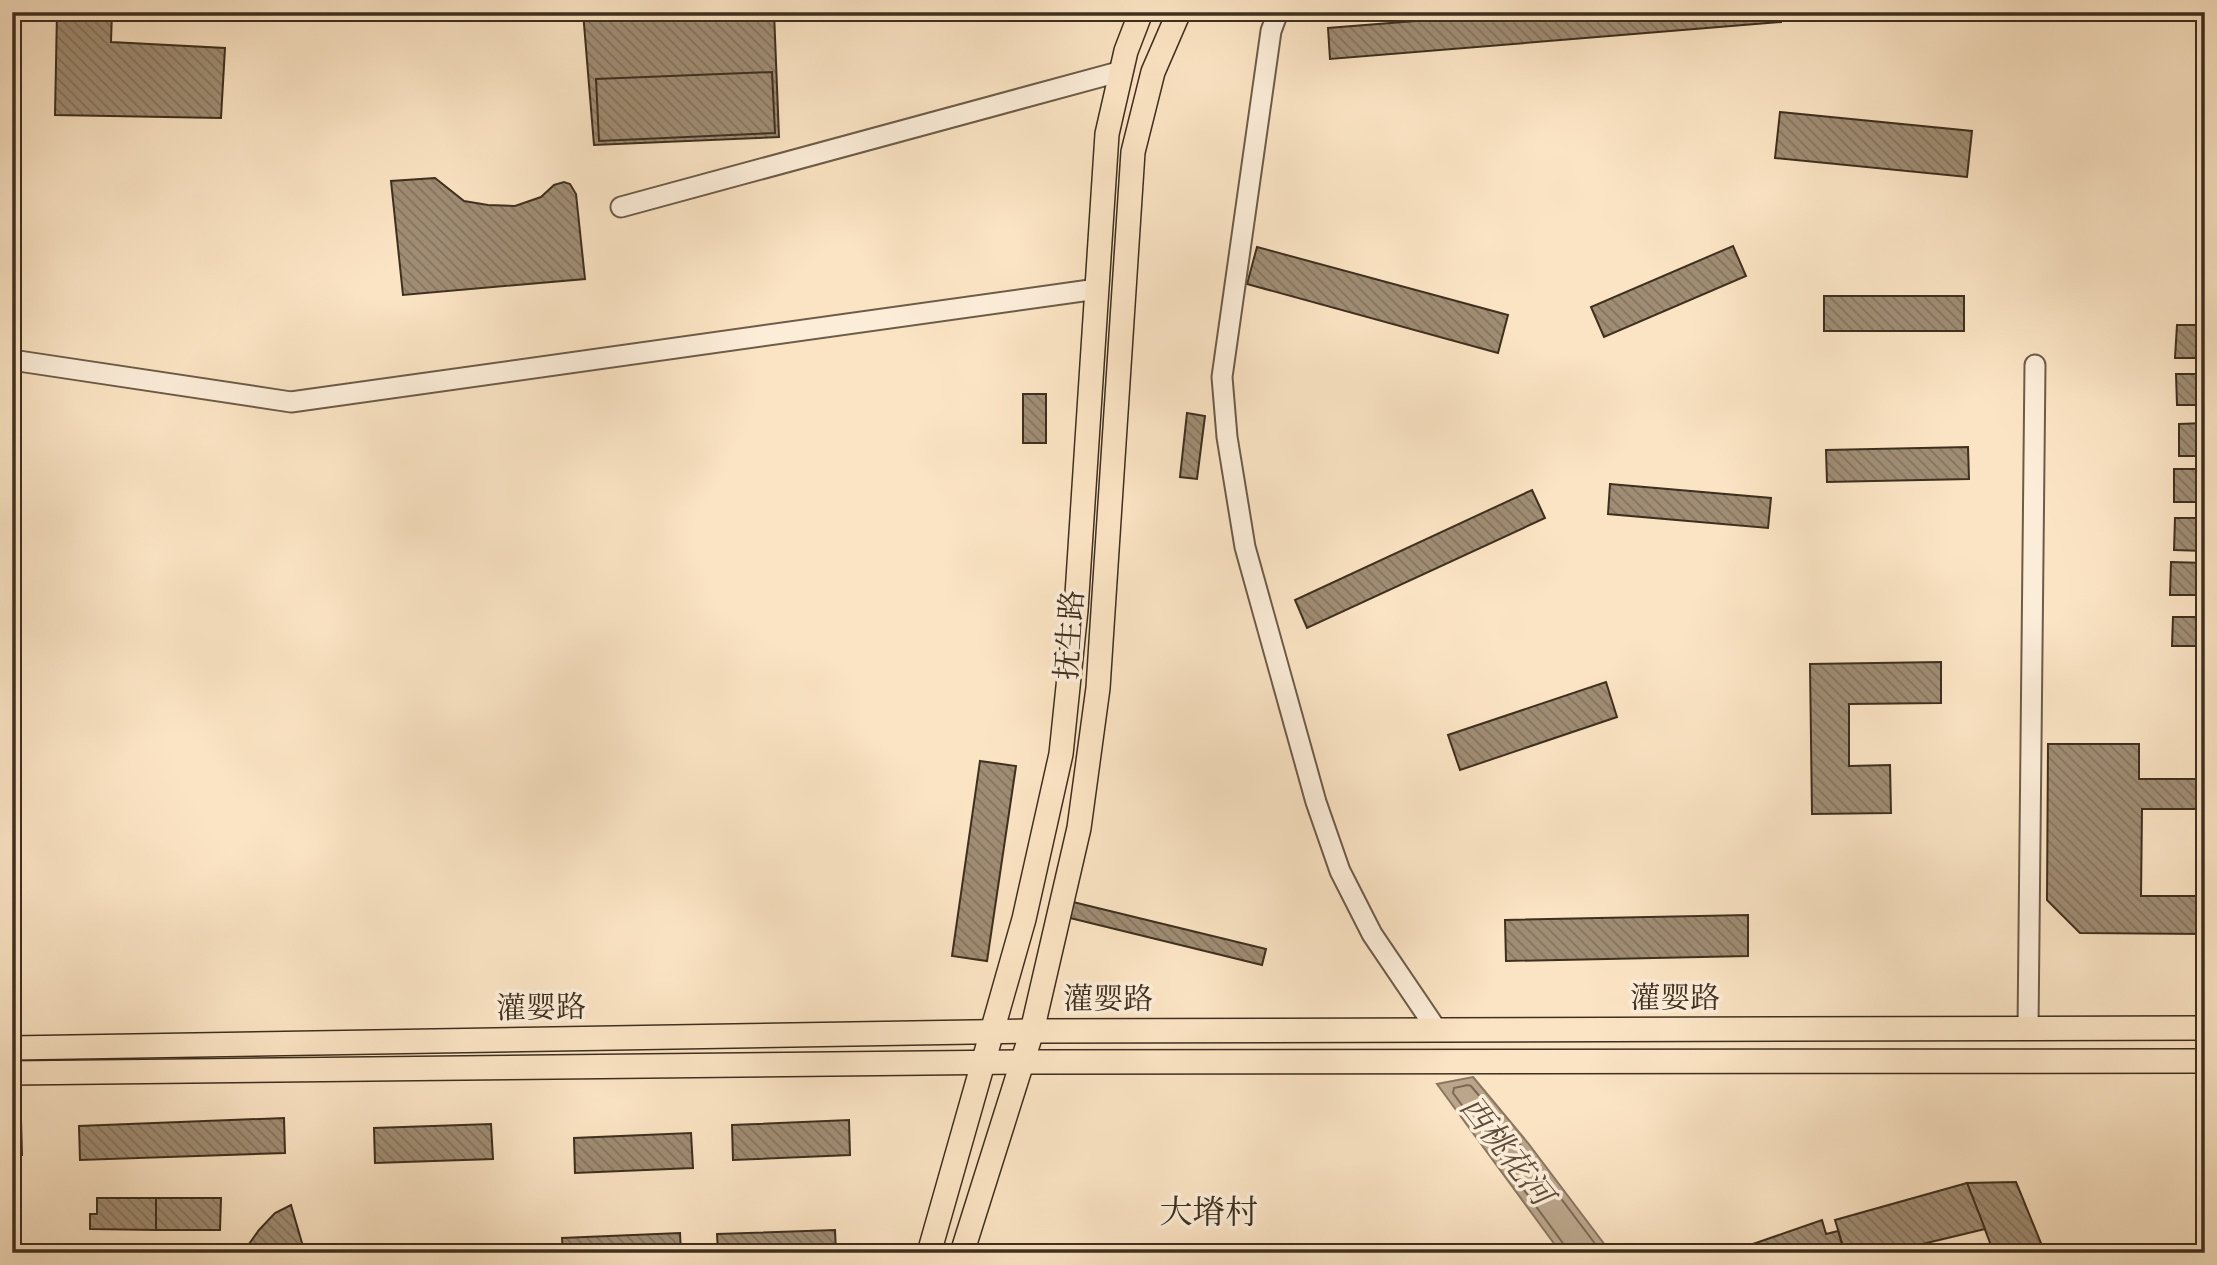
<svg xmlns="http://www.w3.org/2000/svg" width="2217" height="1265" font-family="'IM FELL Double Pica','Noto Serif SC',serif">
	<defs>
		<pattern id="building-back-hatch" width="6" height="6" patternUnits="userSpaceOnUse" patternTransform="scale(1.75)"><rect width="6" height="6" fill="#a08d74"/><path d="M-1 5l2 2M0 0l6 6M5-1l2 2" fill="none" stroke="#84745f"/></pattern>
	</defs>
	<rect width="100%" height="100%" fill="#fbe4c4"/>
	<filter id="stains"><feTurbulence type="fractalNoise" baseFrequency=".00286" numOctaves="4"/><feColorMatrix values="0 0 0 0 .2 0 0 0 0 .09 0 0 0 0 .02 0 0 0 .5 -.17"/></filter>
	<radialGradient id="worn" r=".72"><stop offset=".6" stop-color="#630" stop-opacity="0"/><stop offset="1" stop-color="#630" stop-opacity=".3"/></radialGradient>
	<path fill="#bba68c" stroke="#897660" stroke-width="2" d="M 1473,1077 L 1528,1143 L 1611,1253 L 1561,1253 L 1437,1084 Z"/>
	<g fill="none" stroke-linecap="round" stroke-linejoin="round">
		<path stroke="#7c6a55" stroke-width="2" d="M 1567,1253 L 1565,1246 L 1453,1093 L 1454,1088 L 1468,1085 L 1471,1086 L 1523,1148 L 1602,1253"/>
	</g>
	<g fill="url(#building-back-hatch)" stroke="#3e2f1e" stroke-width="2">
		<path d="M 57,12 L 112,12 L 111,42 L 225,48 L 221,118 L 55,115 Z"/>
		<path d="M 583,12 L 774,12 L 779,137 L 594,145 Z"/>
		<path d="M 1529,12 L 1781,12 L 1781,22 L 1330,59 L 1328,28 Z"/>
		<path d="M 772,72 L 775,133 L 599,141 L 596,79 Z"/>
		<path d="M 1780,112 L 1972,131 L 1967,177 L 1775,158 Z"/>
		<path d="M 435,178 L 464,201 L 488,205 L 515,206 L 541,197 L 554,185 L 564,182 L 570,184 L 576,194 L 585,279 L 403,295 L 391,181 Z"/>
		<path d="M 1733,246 L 1746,276 L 1604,337 L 1591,307 Z"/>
		<path d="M 1257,247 L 1508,315 L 1498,353 L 1247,284 Z"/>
		<rect x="1824" y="296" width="140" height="35"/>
		<path d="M 2177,325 L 2205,325 L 2205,358 L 2175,358 Z"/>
		<path d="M 2176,374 L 2205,374 L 2205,405 L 2177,405 Z"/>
		<rect x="1023" y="394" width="23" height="49"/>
		<path d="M 1187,413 L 1205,416 L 1197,479 L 1180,477 Z"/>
		<path d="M 2205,423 L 2205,456 L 2179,456 L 2179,424 Z"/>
		<path d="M 1968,447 L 1969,479 L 1827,482 L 1826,450 Z"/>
		<rect x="2174" y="469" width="31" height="33"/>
		<path d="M 1610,484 L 1771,498 L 1768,528 L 1608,514 Z"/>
		<path d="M 1532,490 L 1545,518 L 1307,628 L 1295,600 Z"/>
		<path d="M 2175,518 L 2205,518 L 2205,551 L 2174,550 Z"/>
		<path d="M 2171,562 L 2205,563 L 2205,595 L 2170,595 Z"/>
		<path d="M 2173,617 L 2205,617 L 2205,646 L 2172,646 Z"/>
		<path d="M 1941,662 L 1941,703 L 1849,704 L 1849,766 L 1890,765 L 1891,813 L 1812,814 L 1810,664 Z"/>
		<path d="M 1606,682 L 1617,717 L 1460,770 L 1448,735 Z"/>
		<path d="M 2048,744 L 2139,744 L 2139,779 L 2205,779 L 2205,809 L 2142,809 L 2141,896 L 2205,896 L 2205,934 L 2080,933 L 2047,900 Z"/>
		<path d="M 980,761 L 1016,766 L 987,961 L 952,956 Z"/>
		<path d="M 1073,902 L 1266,949 L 1262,965 L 1070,918 Z"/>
		<path d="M 1748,915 L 1748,956 L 1506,961 L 1505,920 Z"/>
		<path d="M 284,1118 L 285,1153 L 80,1160 L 79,1126 Z"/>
		<path d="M 21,1120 L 22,1155 L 12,1155 L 12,1121 Z"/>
		<path d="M 849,1120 L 850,1155 L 733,1160 L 732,1125 Z"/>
		<path d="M 491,1124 L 493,1159 L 375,1163 L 374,1128 Z"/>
		<path d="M 691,1133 L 693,1168 L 575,1173 L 574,1138 Z"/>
		<path d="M 2016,1182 L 2045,1253 L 1994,1253 L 1967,1183 Z"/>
		<path d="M 1967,1183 L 1985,1229 L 1885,1253 L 1845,1253 L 1835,1220 Z"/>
		<path d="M 97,1198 L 156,1198 L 156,1230 L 90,1229 L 90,1214 L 97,1214 Z"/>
		<path d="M 156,1198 L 221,1198 L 220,1230 L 156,1230 Z"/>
		<path d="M 291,1205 L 304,1250 L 298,1253 L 245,1253 L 249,1244 L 259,1230 L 275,1213 Z"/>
		<path d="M 1822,1220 L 1826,1234 L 1838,1231 L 1844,1251 L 1727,1253 Z"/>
		<path d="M 835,1230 L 836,1253 L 718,1253 L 717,1234 Z"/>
		<path d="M 680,1233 L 681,1253 L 563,1253 L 562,1238 Z"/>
		<path d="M 175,1246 L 175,1253 L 58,1253 L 58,1250 Z"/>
	</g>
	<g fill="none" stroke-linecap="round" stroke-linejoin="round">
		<g stroke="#6d5c48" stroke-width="23">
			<g id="minor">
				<path d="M 1278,12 L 1271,31 L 1222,377 L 1227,437 L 1245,547 L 1316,802 L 1340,871 L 1372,934 L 1437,1030"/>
				<path d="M 621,207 L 1122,71"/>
				<path d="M 12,360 L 291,402 L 1097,289"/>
				<path d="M 2028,1028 L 2035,365"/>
			</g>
		</g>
		<g stroke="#3e2f1e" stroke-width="26">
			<g id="major">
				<path d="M 12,1048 L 1032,1031 L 2205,1028"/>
				<path d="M 12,1073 L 1022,1062 L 2205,1061"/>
				<path d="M 929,1253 L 1024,919 L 1061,754 L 1076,610 L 1107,134 L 1126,51 L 1141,12"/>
				<path d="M 962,1253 L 1032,1031 L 1079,828 L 1098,688 L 1133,152 L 1153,72 L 1179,12"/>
			</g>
		</g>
		<use href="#minor" stroke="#fcedd9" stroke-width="19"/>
		<use href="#major" stroke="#fbe4c4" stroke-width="23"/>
	</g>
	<g text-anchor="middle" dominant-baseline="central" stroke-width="7" stroke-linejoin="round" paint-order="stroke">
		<g font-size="30" fill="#3e2f1e" stroke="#fcedd9">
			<text transform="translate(1070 635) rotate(-86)">抚生路</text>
			<text x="1675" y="998">灌婴路</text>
			<text x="1108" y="999">灌婴路</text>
			<text transform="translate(541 1008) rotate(-1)">灌婴路</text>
		</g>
		<g font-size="32" font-style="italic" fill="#5d4d3a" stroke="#fcedd9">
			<text transform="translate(1506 1151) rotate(52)">西桃花河</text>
		</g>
		<g font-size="33" fill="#3e2f1e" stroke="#fcedd9">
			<text x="1209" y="1212">大塉村</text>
		</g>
	</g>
	<rect width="2217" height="1265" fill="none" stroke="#fbe4c4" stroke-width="42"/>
	<rect x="14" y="14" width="2189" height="1237" fill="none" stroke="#3e2f1e" stroke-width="3.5"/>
	<rect x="21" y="21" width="2175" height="1223" fill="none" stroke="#3e2f1e" stroke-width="2"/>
	<rect width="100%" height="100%" filter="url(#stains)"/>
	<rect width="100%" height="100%" fill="url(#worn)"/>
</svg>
